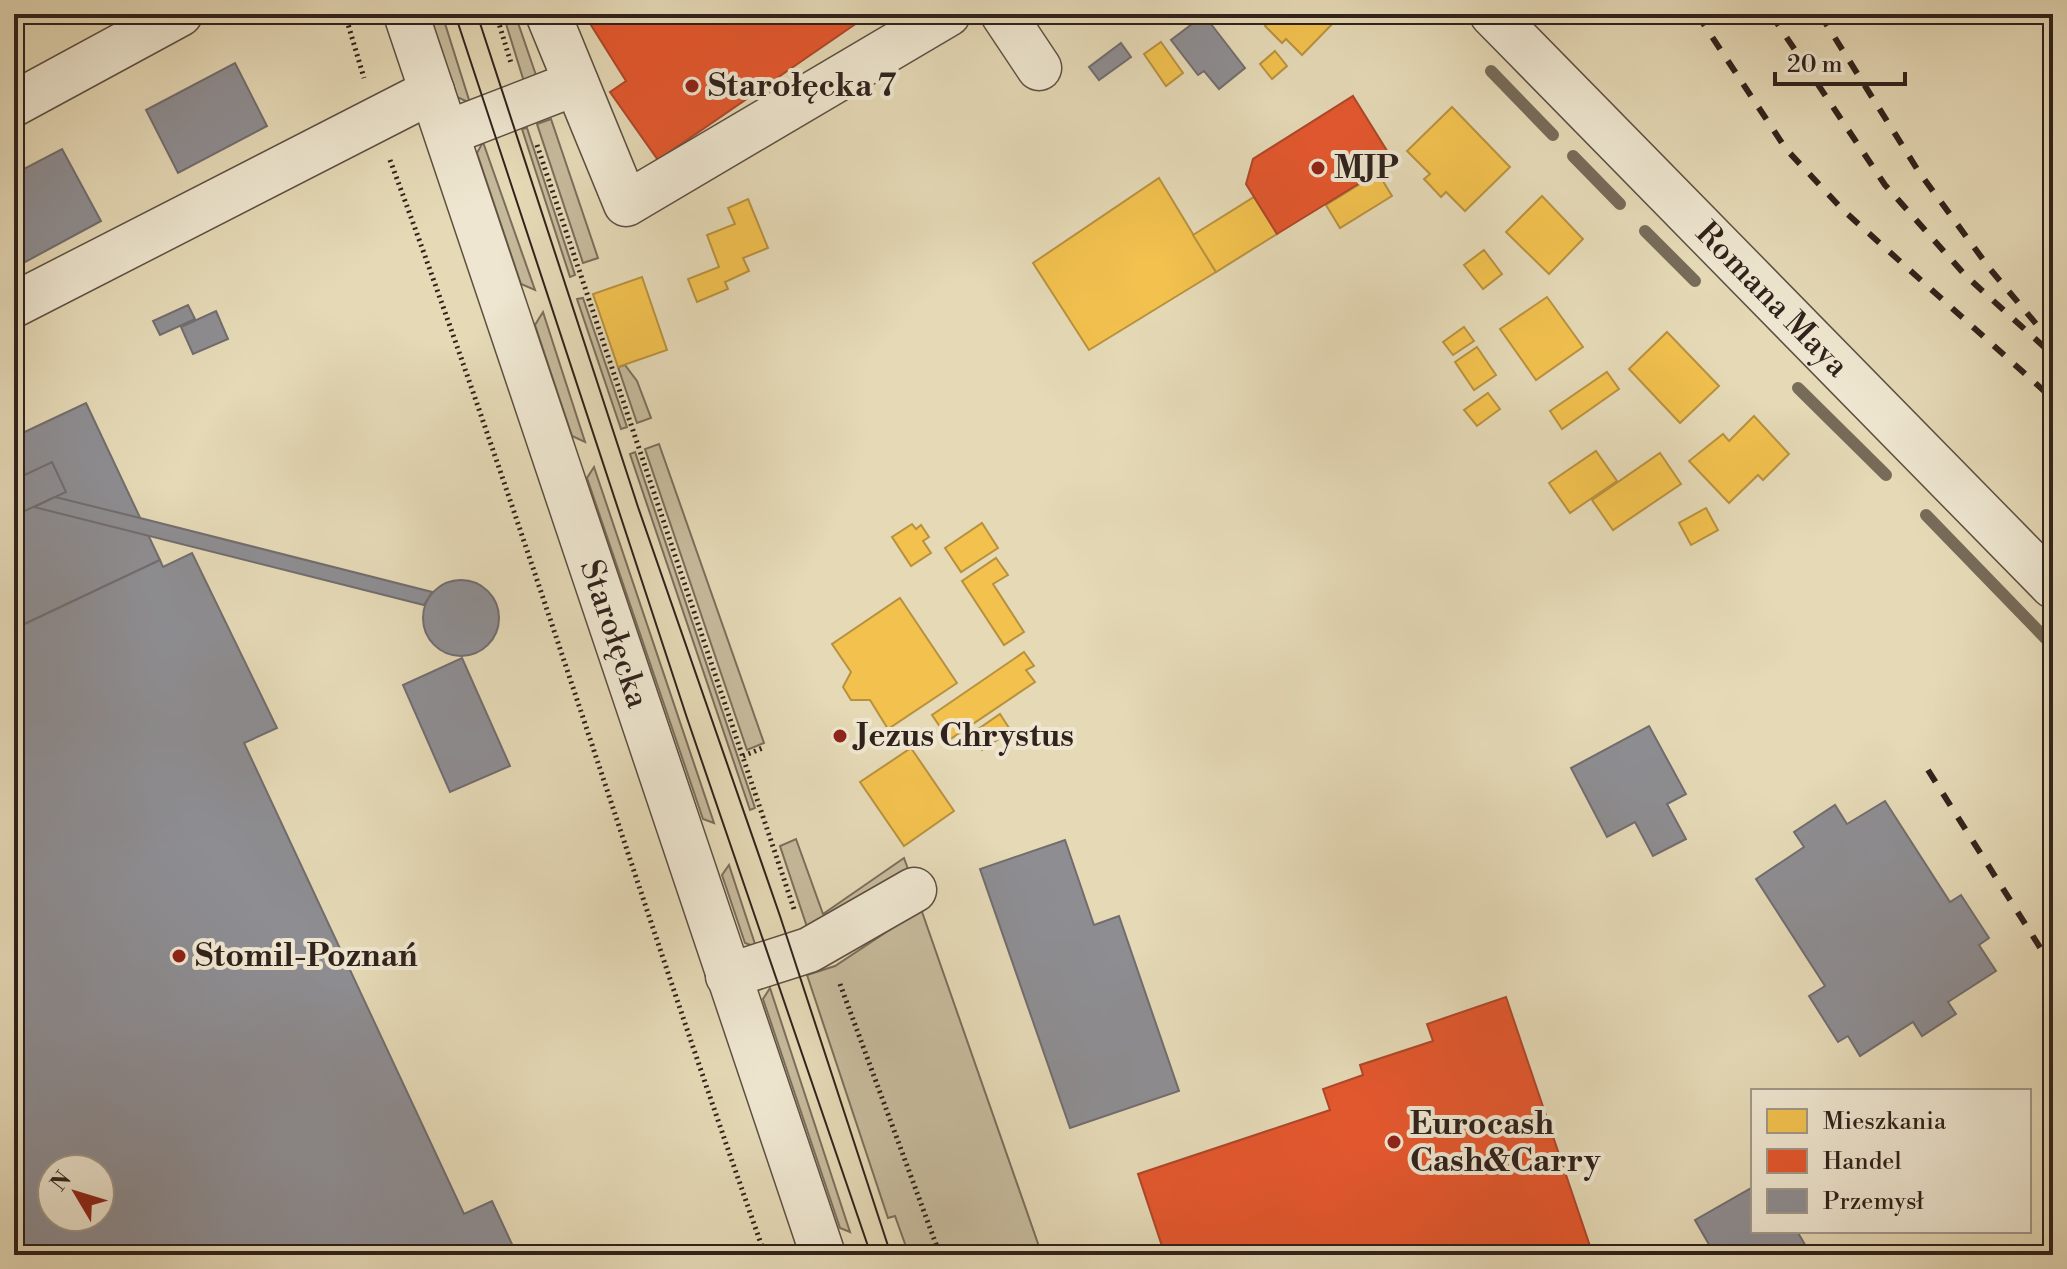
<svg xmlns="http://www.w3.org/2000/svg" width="2067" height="1269" font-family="'Libre Bodoni',serif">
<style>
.green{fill:#c6ba9c;stroke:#7b6e5c;stroke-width:2}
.homes{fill:#f2c14e;stroke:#b8913f;stroke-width:2}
.shops{fill:#e4572e;stroke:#ae4729;stroke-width:2}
.industry{fill:#8d8d92;stroke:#716d6f;stroke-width:2;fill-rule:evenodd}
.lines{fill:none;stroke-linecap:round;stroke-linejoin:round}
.stream{stroke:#776b59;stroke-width:12}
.minor-casing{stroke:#5d5042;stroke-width:47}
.path{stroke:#30221c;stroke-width:5;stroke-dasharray:2 4;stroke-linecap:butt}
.minor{stroke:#eee6d0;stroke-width:44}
.tram{stroke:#30221c;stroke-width:2}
.rail{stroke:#30221c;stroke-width:6;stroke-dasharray:14 14;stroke-linecap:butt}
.poi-dot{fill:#8f2418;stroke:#eee6d0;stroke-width:3}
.labels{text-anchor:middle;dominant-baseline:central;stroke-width:8;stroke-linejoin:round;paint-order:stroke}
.poi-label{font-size:32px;font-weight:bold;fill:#30221c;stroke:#eee6d0;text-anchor:start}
.street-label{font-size:32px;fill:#30221c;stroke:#eee6d0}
</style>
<rect width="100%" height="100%" fill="#e5d9b6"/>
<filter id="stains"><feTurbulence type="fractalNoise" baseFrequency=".0025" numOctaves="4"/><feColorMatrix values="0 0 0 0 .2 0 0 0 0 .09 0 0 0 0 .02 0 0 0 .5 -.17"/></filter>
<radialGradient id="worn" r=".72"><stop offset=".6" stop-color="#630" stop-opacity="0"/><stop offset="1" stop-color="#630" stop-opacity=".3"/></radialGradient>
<g class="green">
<path d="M429 14H442L470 103 457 97Z"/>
<path d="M503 14H515L538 81 525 85Z"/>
<path d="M551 119 598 258 583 263 537 124Z"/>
<path d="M527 128 575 275 570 277 522 129Z"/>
<path d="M483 142 535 290 521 284 477 153Z"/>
<path d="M583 298 627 427 621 429 577 299Z"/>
<path d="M543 312 585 442 572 436 535 325Z"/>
<path d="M625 365 637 381 651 418 637 423 618 367Z"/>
<path d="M659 444 764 743 747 750 645 449Z"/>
<path d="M635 452 755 808 750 810 630 454Z"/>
<path d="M594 467 714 823 703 819 587 478Z"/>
<path d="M796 839 823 914 904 858 908 869 827 923 808 930 780 846Z"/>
<path d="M729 865 756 947 745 943 722 875Z"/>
<path d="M921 909 1042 1255H909L895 1216 888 1218 807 975 835 966Z"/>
<path d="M770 988 850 1232 840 1228 763 999Z"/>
</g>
<g class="homes">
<path d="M1261 14H1342L1302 55 1286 39 1282 43 1265 26 1269 22Z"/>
<path d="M1161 42 1183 73 1166 86 1144 54Z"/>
<path d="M1275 51 1287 66 1272 79 1260 64Z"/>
<path d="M1452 107 1510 167 1465 211 1446 192 1441 197 1424 179 1430 174 1407 151Z"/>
<path d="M1378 173 1392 196 1340 228 1326 205Z"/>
<path d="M1159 178 1216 272 1089 350 1033 263Z"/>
<path d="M1542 196 1583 239 1549 274 1506 232Z"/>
<path d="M1254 197 1277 234 1216 272 1193 235Z"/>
<path d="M748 199 768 248 743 258 749 271 725 282 728 289 697 302 688 279 719 267 707 235 735 224 728 208Z"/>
<path d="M1484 250 1502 274 1483 289 1464 265Z"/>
<path d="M642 277 667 350 618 367 593 294Z"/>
<path d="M1547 297 1583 347 1536 380 1500 329Z"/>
<path d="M1464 327 1474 341 1453 355 1443 342Z"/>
<path d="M1667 332 1719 386 1680 423 1629 369Z"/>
<path d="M1477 347 1496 375 1474 390 1455 362Z"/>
<path d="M1607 372 1619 389 1562 429 1550 411Z"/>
<path d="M1488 393 1500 409 1477 426 1464 410Z"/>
<path d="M1754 416 1789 454 1763 480 1758 475 1729 503 1689 461 1723 434 1729 441Z"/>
<path d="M1596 451 1617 481 1570 513 1549 483Z"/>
<path d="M1660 453 1681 484 1613 530 1592 500Z"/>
<path d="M1706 508 1718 530 1691 545 1679 523Z"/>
<path d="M982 523 998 548 961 572 945 548Z"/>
<path d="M912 524 916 529 921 525 929 537 923 541 931 553 911 566 892 537Z"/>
<path d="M996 558 1008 575 993 584 1024 632 1004 645 962 581Z"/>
<path d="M900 598 957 683 888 729 870 700H851L843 687 851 672 832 644Z"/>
<path d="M1024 652 1034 666 1026 670 1035 682 949 740 932 715Z"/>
<path d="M1000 714 1011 731 982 750 971 734Z"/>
<path d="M911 748 954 811 904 846 860 782Z"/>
</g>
<g class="shops">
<path d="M584 14H870L658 160 610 92 626 81Z"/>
<path d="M1353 96 1394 162 1277 234 1246 184 1253 159Z"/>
<path d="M1506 997 1593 1255H1165L1138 1174 1330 1110 1323 1089 1363 1075 1360 1065 1433 1041 1427 1024Z"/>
</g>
<g class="industry">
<path d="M1204 15 1245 68 1219 89 1204 71 1198 75 1171 40Z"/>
<path d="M1121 43 1131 57 1099 80 1089 67Z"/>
<path d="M235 63 267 126 178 173 146 110Z"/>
<path d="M62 149 101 221 14 268V174Z"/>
<path d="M188 305 195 319 160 335 153 321Z"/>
<path d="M216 311 228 339 193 354 181 327Z"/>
<path d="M86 403 160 560 14 629V437Z"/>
<path d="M52 462 66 492 18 514 14 505V480Z"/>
<path d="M55 497 140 518 432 592 424 605 34 507Z"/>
<path d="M192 553 277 728 244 743 464 1214 492 1201 517 1255H14V629L160 560 163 567ZM52 1169H100V1217H52Z"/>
<circle cx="461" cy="618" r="38"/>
<path d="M462 658 510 766 450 792 403 685Z"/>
<path d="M1649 726 1686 794 1667 804 1686 839 1653 856 1635 822 1607 837 1571 768Z"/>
<path d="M1885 801 1950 902 1961 895 1989 938 1979 945 1996 971 1948 1002 1956 1014 1922 1036 1913 1022 1860 1056 1848 1036 1838 1042 1809 996 1825 986 1756 879 1804 847 1794 832 1835 805 1847 824Z"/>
<path d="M1065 840 1094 925 1119 916 1179 1091 1070 1128 980 869Z"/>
<path d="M1753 1187V1231H1797L1811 1255H1715L1695 1220Z"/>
</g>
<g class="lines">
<g class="stream">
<path d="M1491 71 1553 135"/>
<path d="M1573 156 1620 204"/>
<path d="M1645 231 1695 281"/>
<path d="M1798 388 1886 475"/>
<path d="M1926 515 2053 646"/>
</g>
<g class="minor-casing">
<g id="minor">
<path id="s1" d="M406 14 823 1255"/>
<path d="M548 14 626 204 948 14"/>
<path d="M1003 14 1039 68"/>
<path id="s2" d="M1492 14 2053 586"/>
<path d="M14 104 180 14"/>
<path d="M447 133 576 83"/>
<path d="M14 305 432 91"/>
<path d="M728 976 809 950 914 890"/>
</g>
</g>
<g class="path">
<path d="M345 14 364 78"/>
<path d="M496 14 511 63"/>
<path d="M537 145 794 909"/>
<path d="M390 160C524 522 636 891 765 1255"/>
<path d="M743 756 765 747"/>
<path d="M840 984 940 1255"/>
</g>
<use href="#minor" class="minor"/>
<g class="tram">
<path d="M455 14 687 718 871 1255"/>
<path d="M477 14 638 507 780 916 891 1255"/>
</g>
<g class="rail">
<path d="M1697 14 1786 149 1843 210 2053 399"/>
<path d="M1771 14 1885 185 1965 275 2053 355"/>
<path d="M1820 14 1919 172 1990 269 2048 338"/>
<path d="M1928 770 2053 968"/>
</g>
</g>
<g class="poi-dot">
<circle cx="692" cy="86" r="8"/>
<circle cx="1318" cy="168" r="8"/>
<circle cx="840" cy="736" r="8"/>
<circle cx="179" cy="956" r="8"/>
<circle cx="1394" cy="1142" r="8"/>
</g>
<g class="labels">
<g class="poi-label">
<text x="708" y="86">Starołęcka 7</text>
<text x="1334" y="168">MJP</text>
<text x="856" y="736">Jezus Chrystus</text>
<text x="195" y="956">Stomil-Poznań</text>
<text x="1410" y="1124">Eurocash<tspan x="1410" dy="37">Cash&amp;Carry</tspan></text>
</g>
<g class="street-label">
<text stroke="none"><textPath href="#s2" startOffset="400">Romana Maya</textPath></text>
<text stroke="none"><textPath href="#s1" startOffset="654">Starołęcka</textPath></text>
</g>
</g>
<rect width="2067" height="1269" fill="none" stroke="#e5d9b6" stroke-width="48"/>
<rect x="16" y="16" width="2035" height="1237" fill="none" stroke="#30221c" stroke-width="4"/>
<rect x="24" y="24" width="2019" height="1221" fill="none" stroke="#30221c" stroke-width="2"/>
<rect x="1751" y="1089" width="280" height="144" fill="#eee6d0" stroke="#a29888" stroke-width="2"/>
<rect x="1767" y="1109" width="40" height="24" fill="#f2c14e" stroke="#a29888" stroke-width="2"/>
<text x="1823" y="1129" font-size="24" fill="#30221c">Mieszkania</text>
<rect x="1767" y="1149" width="40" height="24" fill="#e4572e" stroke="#a29888" stroke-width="2"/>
<text x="1823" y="1169" font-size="24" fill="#30221c">Handel</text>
<rect x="1767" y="1189" width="40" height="24" fill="#8d8d92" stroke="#a29888" stroke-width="2"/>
<text x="1823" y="1209" font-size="24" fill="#30221c">Przemysł</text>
<g transform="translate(76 1193) rotate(308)"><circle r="38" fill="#eee6d0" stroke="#a29888" stroke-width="2"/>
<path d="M0-6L14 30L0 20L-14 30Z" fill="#8f2418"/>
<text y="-12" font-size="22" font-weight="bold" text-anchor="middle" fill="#30221c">N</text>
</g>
<path d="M1775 72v12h130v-12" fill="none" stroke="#30221c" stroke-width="4"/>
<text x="1787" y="72" font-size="24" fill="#30221c" stroke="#eee6d0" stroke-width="6" paint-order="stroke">20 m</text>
<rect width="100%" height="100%" filter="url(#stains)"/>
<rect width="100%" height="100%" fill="url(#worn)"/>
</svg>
